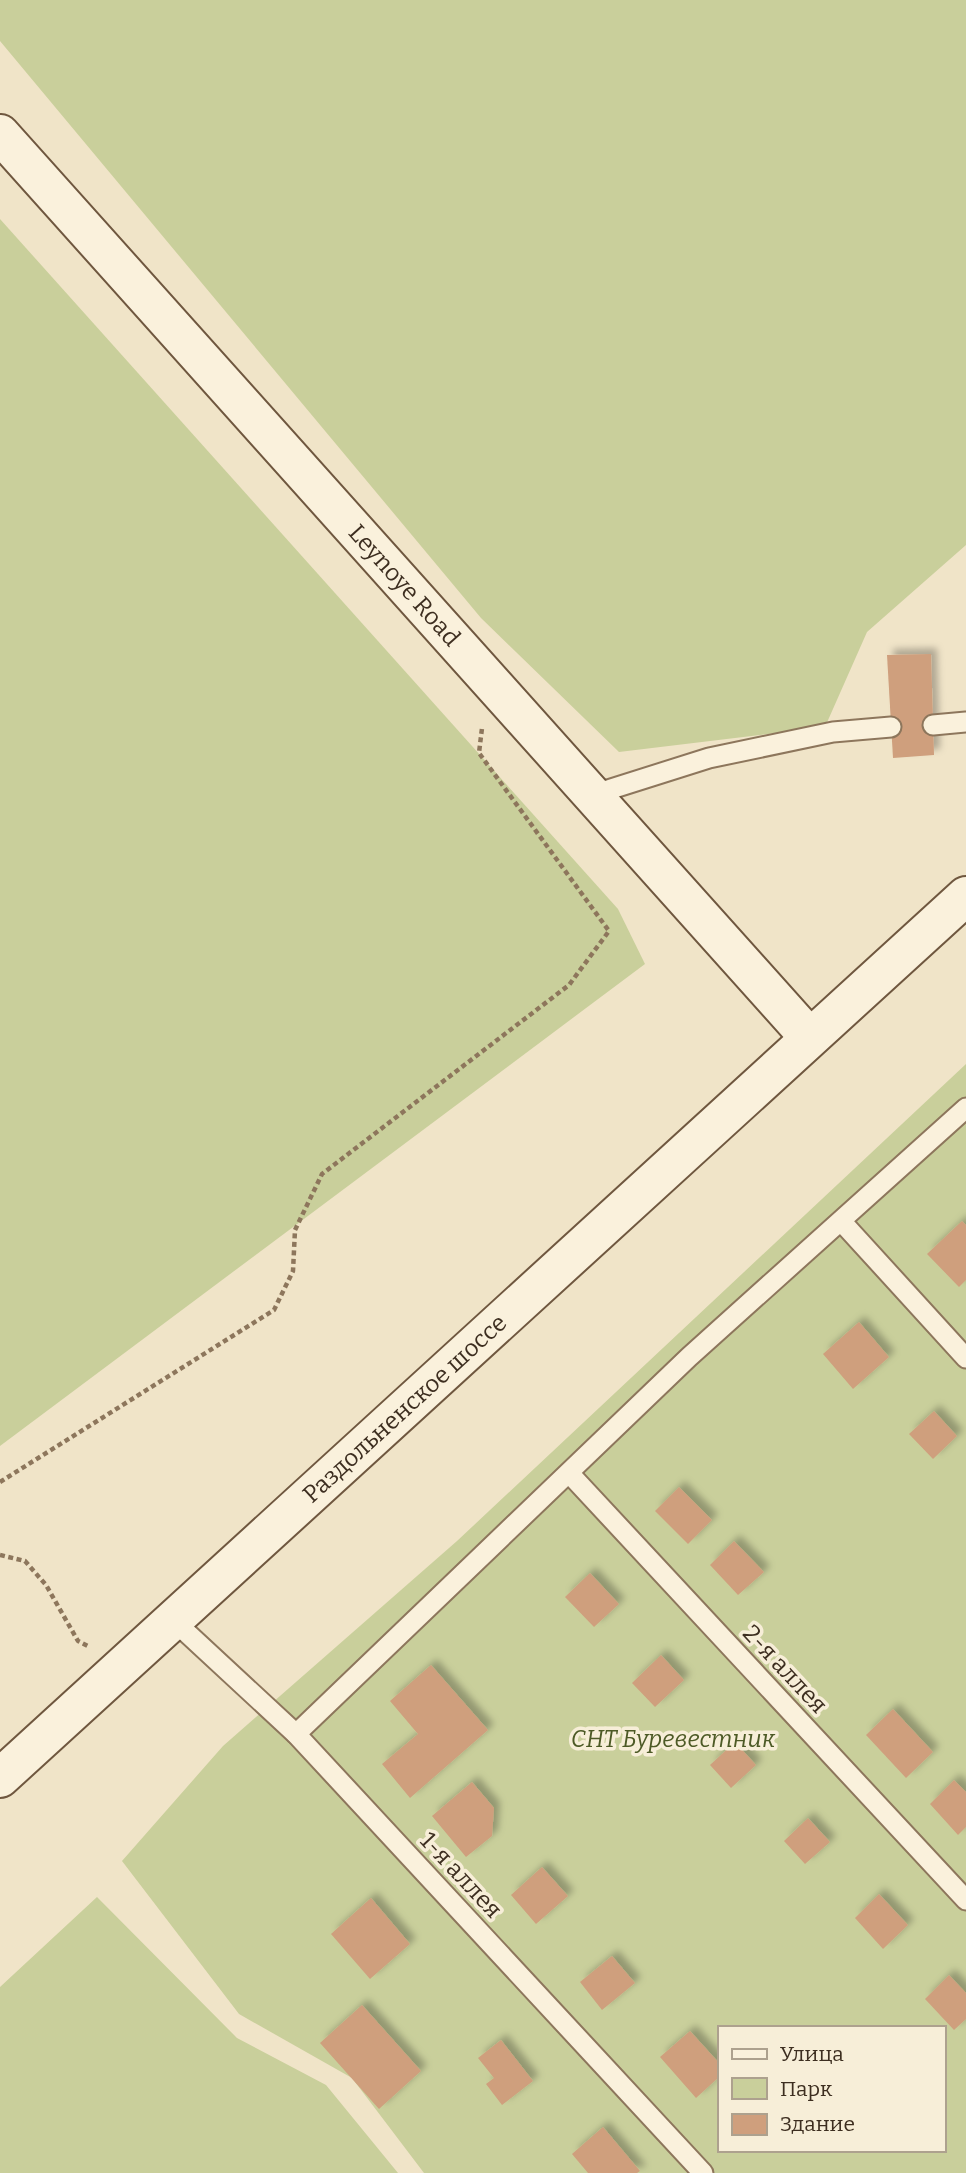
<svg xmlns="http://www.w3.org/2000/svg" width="966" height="2173" font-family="Bitter,serif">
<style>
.green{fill:#c9cf9b;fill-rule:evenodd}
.building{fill:#cf9f7d;filter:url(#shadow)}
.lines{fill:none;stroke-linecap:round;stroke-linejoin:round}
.lane-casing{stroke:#8d765c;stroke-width:23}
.secondary-casing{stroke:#6f573f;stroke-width:42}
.path{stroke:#8d765c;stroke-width:4.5;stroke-dasharray:5 3.5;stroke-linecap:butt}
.lane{stroke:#faf1dc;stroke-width:19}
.secondary{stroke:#faf1dc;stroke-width:38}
.labels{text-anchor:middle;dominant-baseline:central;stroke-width:7;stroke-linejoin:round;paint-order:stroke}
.street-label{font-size:24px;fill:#3d2e20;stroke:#f7eed8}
.park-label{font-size:24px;font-style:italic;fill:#4d5a26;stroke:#f7eed8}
</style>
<defs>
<filter id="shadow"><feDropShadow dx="6" dy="-6" stdDeviation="3.5" flood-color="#0004"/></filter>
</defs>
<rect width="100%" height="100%" fill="#f0e4c8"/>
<g class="green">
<path d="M0 0H966V545L867 632 825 727 619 752 481 618 0 41Z"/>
<path d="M0 219 618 909 645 964 0 1446Z"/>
<path d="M966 1064V2173H424L352 2078 239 2014 122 1861 223 1746 457 1541ZM719 2028H943V2150H719Z"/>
<path d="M97 1897 237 2038 326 2085 398 2173H0V1987Z"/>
</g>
<g class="building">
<path d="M931 654 934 755 893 758 887 655Z"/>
<path d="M962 1221 966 1225V1280L959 1287 927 1254Z"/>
<path d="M859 1322 889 1357 853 1389 823 1354Z"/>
<path d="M934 1411 957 1436 933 1459 909 1434Z"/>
<path d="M679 1487 712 1520 688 1544 655 1511Z"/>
<path d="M734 1541 764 1572 738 1595 710 1565Z"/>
<path d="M590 1573 619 1604 594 1627 565 1597Z"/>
<path d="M661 1655 684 1680 655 1707 632 1683Z"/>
<path d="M431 1665 488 1730 410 1798 382 1764 418 1734 390 1701Z"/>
<path d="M893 1709 933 1752 906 1778 866 1735Z"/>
<path d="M735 1742 756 1765 731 1788 710 1765Z"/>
<path d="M954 1780 966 1792V1827L958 1835 930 1804Z"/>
<path d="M472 1782 494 1808 492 1836 466 1857 432 1816Z"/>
<path d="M808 1818 830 1842 805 1864 784 1841Z"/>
<path d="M542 1867 568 1896 536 1924 511 1895Z"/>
<path d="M879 1894 908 1925 883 1949 855 1918Z"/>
<path d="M371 1898 410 1944 370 1979 331 1934Z"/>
<path d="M612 1956 635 1983 602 2010 580 1982Z"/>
<path d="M949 1975 966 1993V2019L954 2030 925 1999Z"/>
<path d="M362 2005 421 2071 379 2109 320 2043Z"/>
<path d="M690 2031 719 2063V2077L696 2098 660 2057Z"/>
<path d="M501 2040 533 2081 502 2105 486 2084 494 2078 478 2058Z"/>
<path d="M603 2127 640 2171 637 2173H588L572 2154Z"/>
</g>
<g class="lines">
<g class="lane-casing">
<g id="lane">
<path d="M933 725 966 722"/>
<path d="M592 795 709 758 833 732 891 727"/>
<path d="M841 1221 966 1358"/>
<path d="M569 1473 966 1900"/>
<path d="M173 1620 296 1734 703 2173"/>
<path d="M296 1734 689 1357 966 1108"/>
</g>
</g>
<g class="secondary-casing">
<g id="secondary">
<path id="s1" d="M0 134 809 1037"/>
<path id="s2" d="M0 1778 966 896"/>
</g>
</g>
<g class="path">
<path d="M0 1482 274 1310 293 1271 295 1230 322 1174 569 985 609 931 479 753 482 728"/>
<path d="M0 1555 25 1561 46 1585 78 1641 90 1647"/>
</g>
<use href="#lane" class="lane"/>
<use href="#secondary" class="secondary"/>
</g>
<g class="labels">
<g class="street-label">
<text stroke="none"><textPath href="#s1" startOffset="606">Leynoye Road</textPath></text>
<text stroke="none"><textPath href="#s2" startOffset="548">Раздольненское шоссе</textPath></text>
<text transform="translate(785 1669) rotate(47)">2-я аллея</text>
<text transform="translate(461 1875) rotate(47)">1-я аллея</text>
</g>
<g class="park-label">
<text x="673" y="1739">СНТ Буревестник</text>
</g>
</g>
<rect x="718" y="2026" width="228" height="126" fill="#f7eed8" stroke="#ada18e" stroke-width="2"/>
<rect x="732" y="2049" width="35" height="10" fill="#faf1dc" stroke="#ada18e" stroke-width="2"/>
<text x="780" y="2061" font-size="21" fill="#3d2e20">Улица</text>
<rect x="732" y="2078" width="35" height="21" fill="#c9cf9b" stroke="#ada18e" stroke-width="2"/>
<text x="780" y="2096" font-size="21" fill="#3d2e20">Парк</text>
<rect x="732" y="2114" width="35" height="21" fill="#cf9f7d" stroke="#ada18e" stroke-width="2"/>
<text x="780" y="2131" font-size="21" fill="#3d2e20">Здание</text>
</svg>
